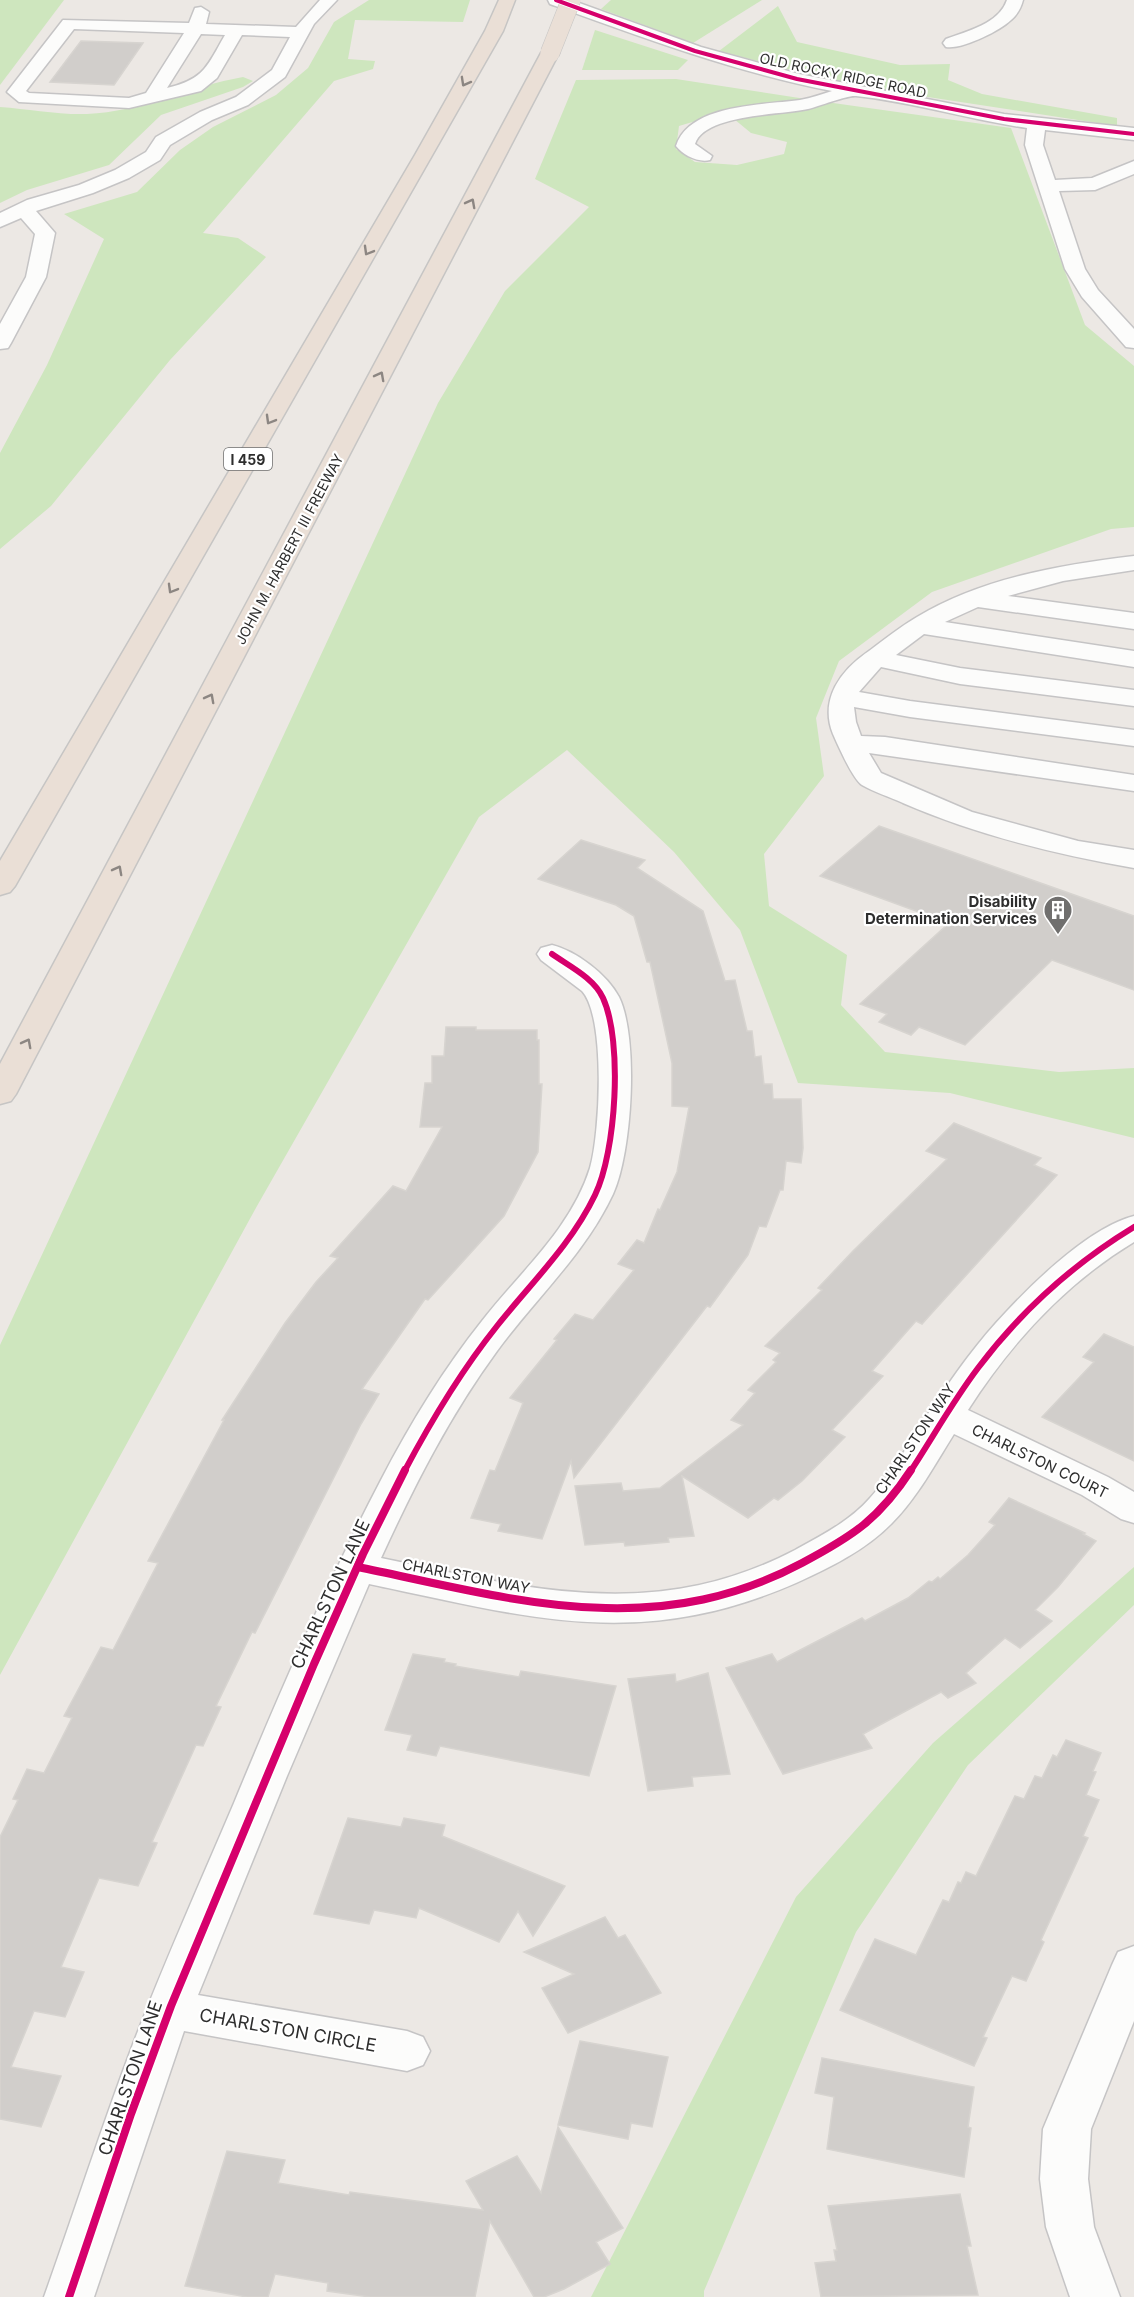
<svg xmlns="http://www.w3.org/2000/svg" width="1134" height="2297" font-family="Inter,sans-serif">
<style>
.green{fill:#cee6be}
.building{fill:#d1cecb;stroke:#d7d4d0;stroke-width:1.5}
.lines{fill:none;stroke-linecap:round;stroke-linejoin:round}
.minor-casing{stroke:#c5c4c5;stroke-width:3}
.highway-casing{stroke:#c6c5c4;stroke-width:3}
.minor{fill:#fcfcfb;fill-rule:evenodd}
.highway{fill:#eadfd6;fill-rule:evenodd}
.highway-bridge-casing{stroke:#c6c5c4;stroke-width:20;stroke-linecap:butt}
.highway-bridge{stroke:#eadfd6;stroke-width:19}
.cycleway-far2-casing{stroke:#fff;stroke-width:6}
.cycleway-far1-casing{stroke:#fff;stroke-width:10}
.cycleway-casing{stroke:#fff;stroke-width:11}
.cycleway-far2{stroke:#d6006c;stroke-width:4}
.cycleway-far1{stroke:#d6006c;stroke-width:6}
.cycleway{stroke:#d6006c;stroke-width:8}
.oneway{stroke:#8c8682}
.labels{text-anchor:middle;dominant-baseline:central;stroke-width:4.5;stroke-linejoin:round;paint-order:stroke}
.far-street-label{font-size:14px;fill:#2e2e2e;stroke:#fff}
.shield{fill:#fff;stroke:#6d6d6d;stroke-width:1.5}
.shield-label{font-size:14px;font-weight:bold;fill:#2e2e2e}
.poi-label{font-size:15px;font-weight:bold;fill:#2e2e2e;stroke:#fff;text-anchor:end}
.street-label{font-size:15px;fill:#2e2e2e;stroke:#fff}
.near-street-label{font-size:18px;fill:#2e2e2e;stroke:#fff}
</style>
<rect width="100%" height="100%" fill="#ece8e4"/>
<g class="green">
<path d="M0 0H64L0 85Z"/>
<path d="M369 0H470L463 22 355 20 348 59 375 61 373 69 334 81 203 233 238 238 266 257 170 360 51 506 0 549V453L47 365 104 239 64 214 137 192 180 150 213 127 276 95 308 68 334 22Z"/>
<path d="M611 0H762L693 43 601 9Z"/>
<path d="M778 6 797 42 900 65 950 64 948 80 982 94 1117 118V126L849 85 719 51Z"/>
<path d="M595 30 688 60 678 70H582Z"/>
<path d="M243 77 253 81 243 87 161 115 109 165 27 190 0 203V107C28 109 59 115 87 114 141 112 191 86 243 77Z"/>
<path d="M676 79 806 99 726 112 679 126 676 149 695 162 737 165 784 154 787 142 751 133 734 119 826 102 1011 128 1085 325 1134 366V527L1111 529 932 592 839 661 816 718 824 776 764 854 769 906 847 955 841 1005 885 1052 1059 1072 1134 1068V1138L950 1093 798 1083 740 930 674 852 567 750 479 817 257 1206 0 1675V1345L438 403 505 291 589 207 535 179 576 80Z"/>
<path d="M1134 1567V1605L968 1765 856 1932 704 2291V2297H591L796 1897 933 1743Z"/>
</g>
<g class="building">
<path d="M81 41 143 43 114 85 50 82Z"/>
<path d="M879 826 1134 916V990L1052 960 965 1045 919 1027 911 1035 879 1022 887 1014 860 1004 949 923 820 876Z"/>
<path d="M581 840 645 860 637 868 703 911 725 981 735 980 747 1031H752L755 1057 761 1056 764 1084H772L773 1099H801L803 1148 801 1163 786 1161 783 1190H780L766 1227 759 1226 748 1255 710 1307 707 1306 574 1478 571 1461 542 1539 498 1531 501 1524 471 1518 490 1470 495 1471 523 1403 510 1398 557 1340 554 1339 575 1314 593 1320 634 1270 618 1264 637 1240 644 1243 658 1209 660 1210 677 1172 689 1107 672 1106V1063L650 962H647L634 916 616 905 538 879Z"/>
<path d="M446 1027H476V1030H537V1040H539V1084H542L538 1152 504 1216 428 1300 425 1299 362 1389 379 1394 361 1424 255 1633 252 1632 216 1706 221 1707 203 1746 196 1745 152 1842 157 1843 138 1886 99 1878 61 1967 84 1972 65 2017 34 2011 11 2067 61 2076 41 2127 0 2119V1837L18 1800 13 1799 27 1769 44 1773 72 1718 64 1716 101 1647 113 1650 158 1563 148 1561 224 1420H222L285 1323 316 1282 338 1258 330 1256 393 1186 406 1191 442 1127H420L425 1083H432V1056H444Z"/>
<path d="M954 1123 1041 1158 1034 1165 1057 1175 931 1314 922 1324 916 1321 872 1371 883 1376 832 1430 845 1437 802 1481 778 1500 774 1498 748 1518 682 1476 694 1536 668 1538 669 1542 625 1546 624 1542 585 1545 575 1486 621 1483 623 1491 660 1488 743 1425 731 1420 755 1393 748 1390 776 1362 773 1360 780 1353 765 1346 822 1290 818 1288 853 1251 947 1159 926 1151Z"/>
<path d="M1104 1334 1134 1347V1461L1042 1417 1094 1362 1083 1357Z"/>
<path d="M1009 1498 1085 1533 1083 1534 1096 1541 1058 1587 1035 1610 1052 1621 1020 1648 1005 1638 966 1673 976 1683 948 1698 941 1692 863 1734 872 1748 783 1774 726 1668 772 1654 777 1662 862 1618 865 1621 908 1598 929 1581 932 1582 938 1577 940 1579 968 1555 995 1525 989 1522Z"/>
<path d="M413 1654 445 1659 444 1662 456 1664 455 1666 519 1677 521 1671 616 1686 589 1776 440 1746 436 1756 407 1750 412 1735 385 1730Z"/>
<path d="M708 1673 730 1774 692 1777 693 1786 648 1791 628 1679 675 1674 676 1682Z"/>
<path d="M1066 1740 1101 1753 1093 1771 1096 1772 1086 1795 1099 1800 1083 1836 1088 1838 1041 1940 1044 1942 1026 1981 1012 1976 983 2037 987 2038 974 2066 840 2010 875 1939 916 1955 943 1900 949 1902 958 1882 961 1883 966 1872 976 1876 1015 1796 1024 1799 1035 1776 1042 1778 1053 1755 1057 1757Z"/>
<path d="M348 1818 401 1827 404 1818 445 1825 442 1836 565 1886 533 1936 518 1911 499 1942 419 1908 416 1918 374 1910 369 1924 314 1914Z"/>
<path d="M605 1917 618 1938 625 1935 661 1993 568 2033 542 1988 574 1974 524 1952Z"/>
<path d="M580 2041 668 2057 652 2127 631 2123 628 2139 558 2125Z"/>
<path d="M822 2058 974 2087 968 2127 971 2128 964 2177 827 2149 834 2097 815 2093Z"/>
<path d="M558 2127 623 2228 596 2242 610 2264 564 2289 544 2297H534L490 2221 475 2297H370L327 2291 328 2283 275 2274 268 2297H247L185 2286 227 2151 285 2160 278 2183 349 2195 350 2192 483 2210 466 2181 517 2156 541 2193Z"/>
<path d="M960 2194 971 2246H967L978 2295 821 2297 815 2263 836 2261 834 2250H837L828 2206Z"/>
</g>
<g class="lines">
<g class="minor-casing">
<g id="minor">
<path d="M320 0H337L314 24 285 77 248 105 212 120 170 145 160 160 129 178 93 193 36 211 55 233 46 277 11 343 8 348 0 349V324L26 277 35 234 21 218 0 227V213L27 200 79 185 115 170 146 152 156 137 200 112 236 97 272 70 290 37 242 35 217 78 201 91 129 108 19 102 7 92 63 20 189 23 195 8 201 7 209 12 206 24 296 27ZM74 29 184 33 146 93 129 98 29 93 26 91ZM201 34 225 35C207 66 205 79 167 88Z"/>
<path d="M548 0H571L701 47 799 74 1004 114 1134 128V140L1045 130 1043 145 1055 180 1092 178 1134 161V174L1095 190 1059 191 1085 269 1098 290 1134 329V348L1126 347 1082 297 1065 269 1025 145 1027 128C970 120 914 102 856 96 847 95 820 106 808 109 782 115 704 114 695 144L712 156 710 160C698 163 683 155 676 146 689 104 763 105 800 100 811 98 822 94 832 91 735 72 643 38 550 4Z"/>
<path d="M1007 0H1023C1021 8 1017 15 1011 20 1000 31 961 50 946 47L943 43 946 39C967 31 999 24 1007 0Z"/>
<path d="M1134 556V570L1063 581 1008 596 1134 613V629L978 607 945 622 1134 651V667L924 634 896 655 960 668 1134 690V706L960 684 881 667 859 692 910 701 1134 730V746L910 717 854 707 856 722 861 736 885 737 1134 775V791L869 753 881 773 972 812 1078 841 1134 850V868C1054 854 977 835 903 803 890 797 874 792 862 785 852 778 838 745 833 734 819 699 841 670 869 651 885 639 900 627 917 617 982 578 1060 565 1134 556Z"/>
<path d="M552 945C576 951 607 974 619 997 639 1038 632 1153 613 1194 585 1254 535 1299 497 1351 450 1415 414 1486 381 1558 528 1588 653 1624 795 1550 822 1535 850 1521 870 1498 895 1471 911 1438 932 1408 955 1374 978 1341 1007 1311 1037 1279 1091 1227 1134 1216V1242C1066 1283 1010 1344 968 1410L1108 1477 1134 1492V1523L1121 1519 1082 1495 954 1434C935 1464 917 1498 892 1523 866 1550 829 1568 796 1583 638 1652 528 1617 369 1584L287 1776 198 1995 407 2031 423 2037 430 2051 423 2065 407 2071 184 2031 94 2297H44C74 2213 101 2128 133 2044 164 1963 200 1883 234 1803 279 1694 326 1585 381 1480 410 1424 443 1370 482 1321 520 1272 571 1229 590 1168 600 1134 606 1017 582 991L541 960 537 954 541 948Z"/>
<path d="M1134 1946V2021L1091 2129 1088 2179 1094 2227 1120 2297H1070L1046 2227 1040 2179 1043 2129 1112 1965 1118 1952Z"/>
</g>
</g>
<g class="highway-casing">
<g id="highway">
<path d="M499 0H515L503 31 15 886 10 892 0 895V861L415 155 485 31Z"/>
<path d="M550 48 556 49 559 53 16 1094 11 1101 0 1104V1064L541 53 544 49Z"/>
</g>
</g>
<use href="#minor" class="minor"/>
<use href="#highway" class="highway"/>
<g class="highway-bridge-casing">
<path id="highway-bridge" d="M550 53 571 0"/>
</g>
<use href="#highway-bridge" class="highway-bridge"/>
<g class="cycleway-far2-casing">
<path id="cycleway-far2" d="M556 0 695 51 797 79 1004 119 1134 134"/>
</g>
<g class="cycleway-far1-casing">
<g id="cycleway-far1">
<path d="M404 1472C431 1421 461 1371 497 1326 531 1283 571 1245 595 1195 616 1152 623 1042 603 998 594 978 569 966 552 954"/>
<path d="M910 1472C933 1437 953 1401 978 1368 1021 1311 1073 1264 1134 1227"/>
</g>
</g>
<g class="cycleway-casing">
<g id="cycleway">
<path d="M358 1567C513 1599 652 1643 802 1563 853 1536 879 1519 911 1470"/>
<path d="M69 2297 131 2114 171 2006 314 1664 363 1554 405 1470"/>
</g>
</g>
<use href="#cycleway-far2" class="cycleway-far2"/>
<use href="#cycleway-far1" class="cycleway-far1"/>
<use href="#cycleway" class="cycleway"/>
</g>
<defs><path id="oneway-chevron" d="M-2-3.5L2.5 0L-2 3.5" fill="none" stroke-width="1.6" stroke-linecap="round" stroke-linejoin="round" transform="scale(1.5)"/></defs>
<g class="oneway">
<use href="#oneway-chevron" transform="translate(465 82) rotate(119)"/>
<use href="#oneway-chevron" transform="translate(471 203) rotate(-62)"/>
<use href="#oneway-chevron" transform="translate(368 251) rotate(120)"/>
<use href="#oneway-chevron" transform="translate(380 376) rotate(-62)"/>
<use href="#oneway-chevron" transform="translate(270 420) rotate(120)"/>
<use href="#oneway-chevron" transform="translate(172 589) rotate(120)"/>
<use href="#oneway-chevron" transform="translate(210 698) rotate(-62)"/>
<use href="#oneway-chevron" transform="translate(118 870) rotate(-62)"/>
<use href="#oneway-chevron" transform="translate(27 1043) rotate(-62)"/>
</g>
<defs>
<g id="building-pin" transform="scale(1.5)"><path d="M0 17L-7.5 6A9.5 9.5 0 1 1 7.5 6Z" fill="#706f6e" stroke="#fff"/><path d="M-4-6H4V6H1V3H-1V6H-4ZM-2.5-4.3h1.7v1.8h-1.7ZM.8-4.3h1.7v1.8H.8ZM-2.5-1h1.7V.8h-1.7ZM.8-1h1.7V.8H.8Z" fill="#fff"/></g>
</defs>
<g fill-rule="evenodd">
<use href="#building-pin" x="1058" y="910"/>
</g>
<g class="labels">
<g class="far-street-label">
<text transform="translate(843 75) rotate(12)">OLD ROCKY RIDGE ROAD</text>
<text transform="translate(289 549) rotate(-62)">JOHN M. HARBERT III FREEWAY</text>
</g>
<rect class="shield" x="224" y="448" width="48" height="22" rx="4.5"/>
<g class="shield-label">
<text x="248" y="459">I 459</text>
</g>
<g class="poi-label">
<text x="1037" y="901">Disability<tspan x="1037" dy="17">Determination Services</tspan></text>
</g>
<g class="street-label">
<text transform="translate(915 1439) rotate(-56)">CHARLSTON WAY</text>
<text transform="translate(1040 1461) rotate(26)">CHARLSTON COURT</text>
<text transform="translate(466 1576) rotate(11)">CHARLSTON WAY</text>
</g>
<g class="near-street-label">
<text transform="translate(330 1594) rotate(-65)">CHARLSTON LANE</text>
<text transform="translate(288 2030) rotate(10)">CHARLSTON CIRCLE</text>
<text transform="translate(130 2078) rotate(-71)">CHARLSTON LANE</text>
</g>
</g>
</svg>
